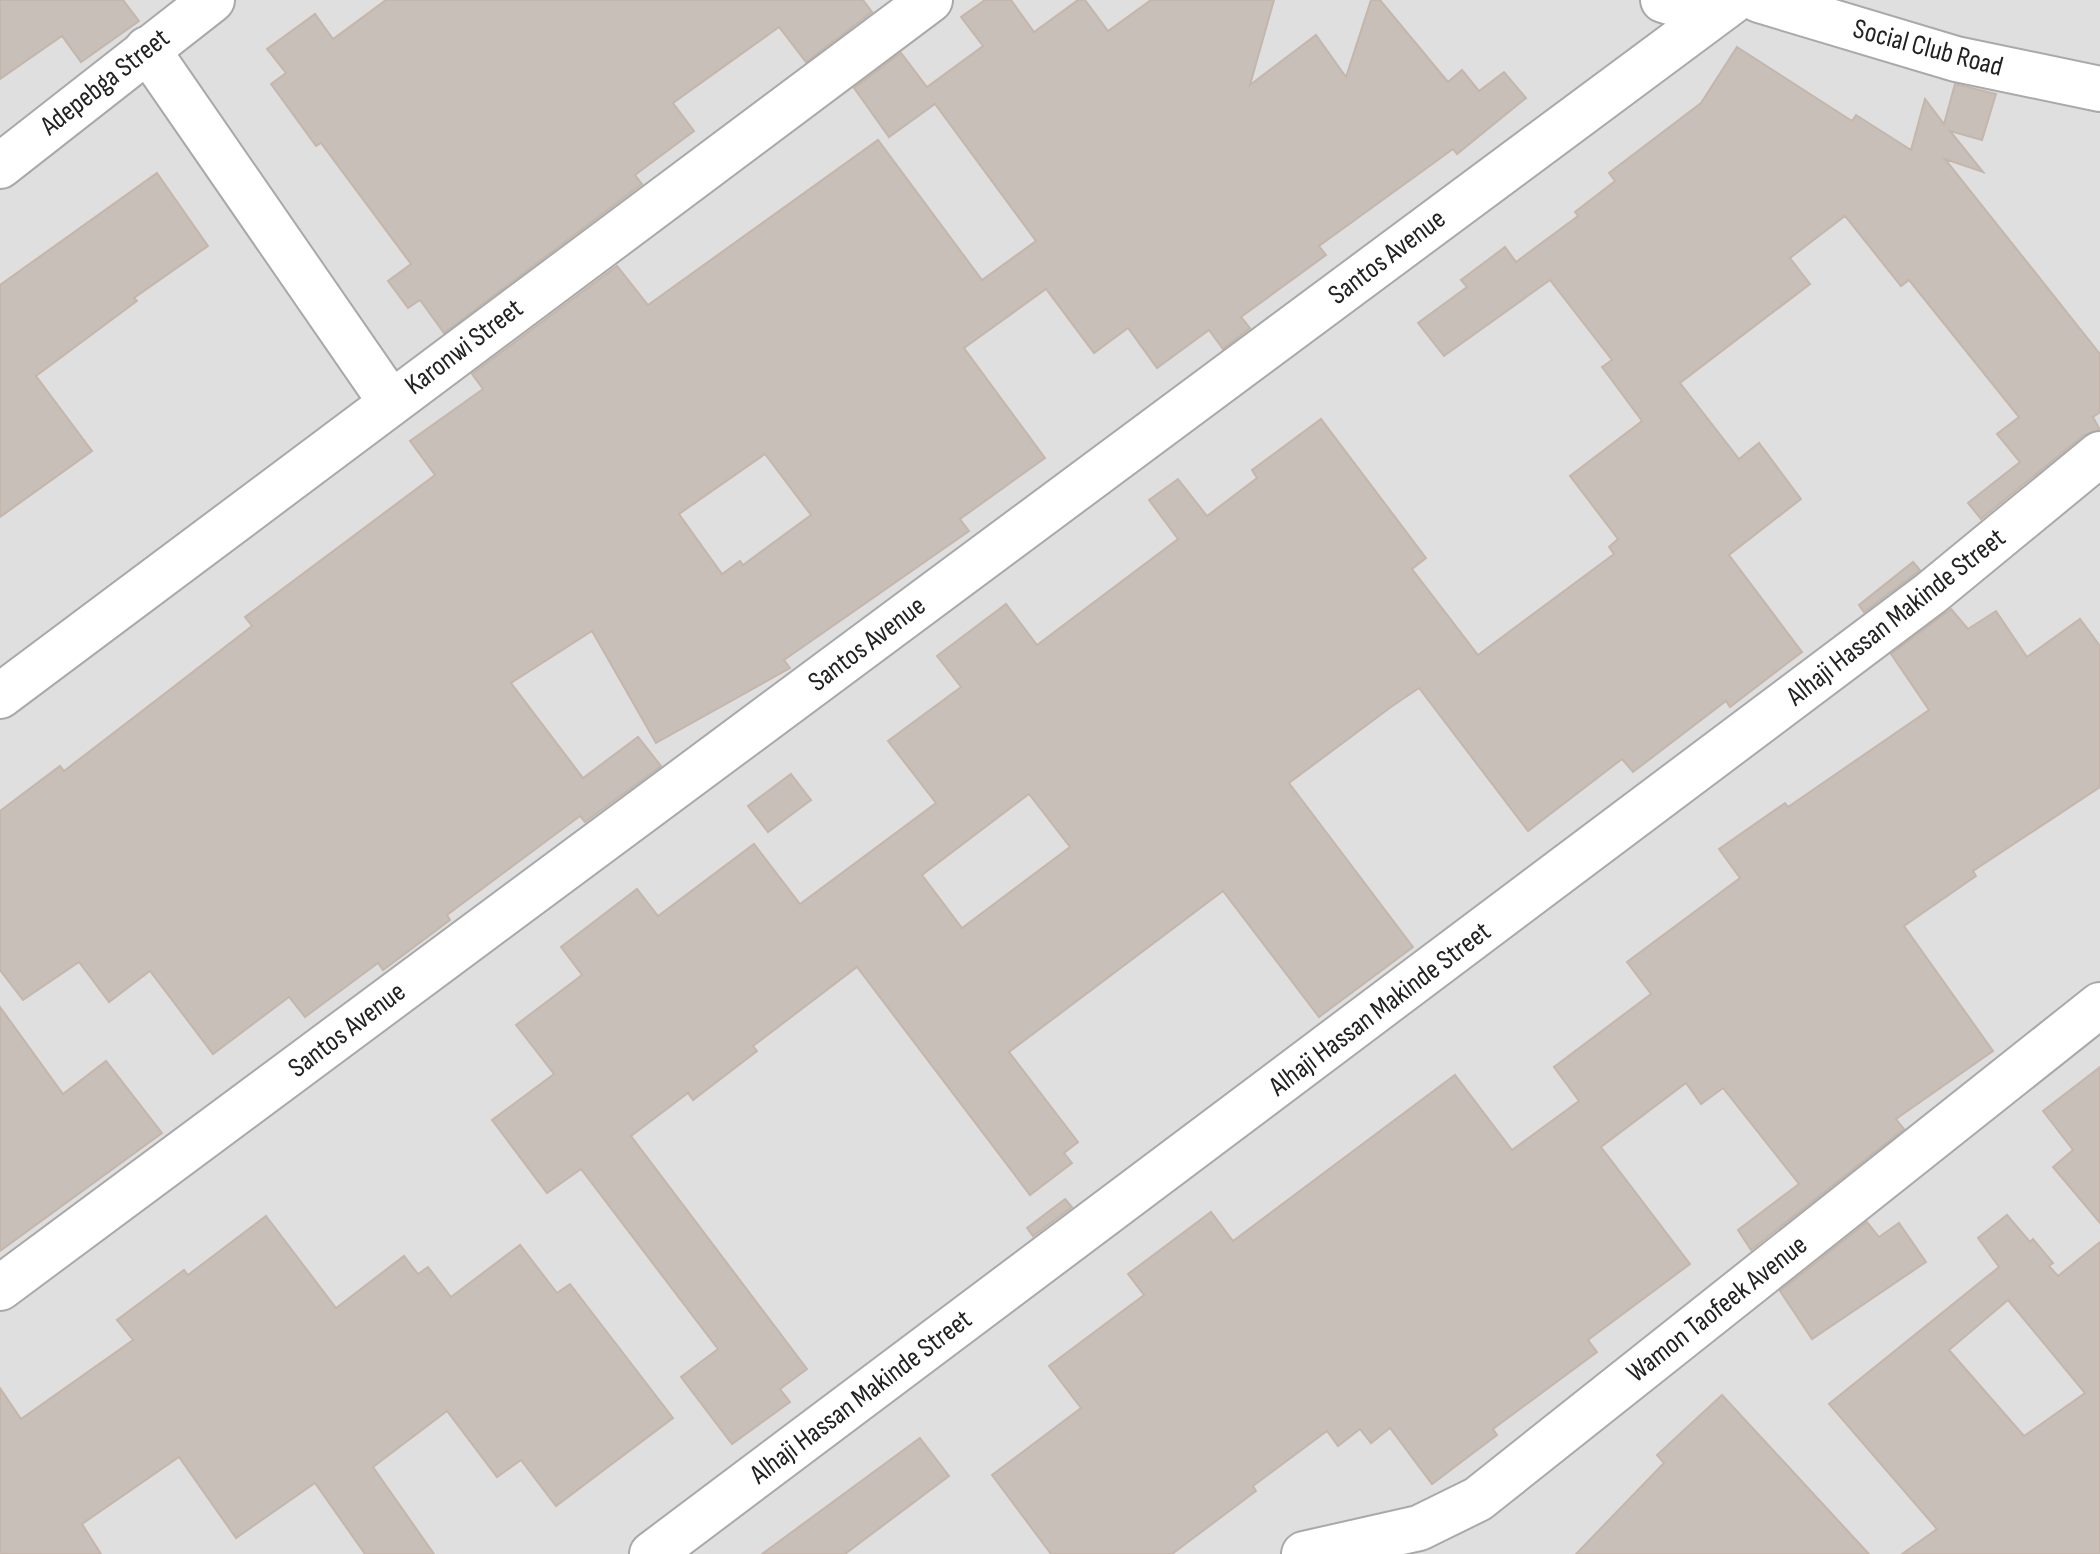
<svg xmlns="http://www.w3.org/2000/svg" width="2100" height="1554" font-family="'Sofia Sans Condensed',sans-serif">
<style>
.residential{fill:#e0dfdf}
.building{fill:#c7bfb8;stroke:#c4b6ab;stroke-width:2;fill-rule:evenodd}
.lines{fill:none;stroke-linecap:round;stroke-linejoin:round}
.minor-casing{stroke:#a9a9a9;stroke-width:48}
.minor{stroke:#fff;stroke-width:44}
.labels{text-anchor:middle;dominant-baseline:central;stroke-width:6;stroke-linejoin:round;paint-order:stroke}
.street-label{font-size:28px;fill:#222;stroke:#fff}
</style>
<rect width="100%" height="100%" fill="#f2efe9"/>
<rect class="residential" x="0" y="0" width="2100" height="1554"/>
<g class="building">
<path d="M0 0H123L139 21 81 62 62 36 0 79Z"/>
<path d="M386 0H863L872 12 806 62 779 27 673 103 694 131 635 175 642 184 444 333 420 300 408 308 388 281 411 264 321 143 316 146 271 84 286 73 267 49 315 14 333 39Z"/>
<path d="M985 0H1011L1034 32 1078 0H1085L1108 31 1151 0H1274L1250 85 1316 35 1346 77 1371 0H1380L1448 82 1462 70 1479 91 1504 72 1526 98 1457 154 1453 149 1319 246 1326 255 1241 317 1250 328 1223 349 1209 330 1157 368 1128 328 1094 353 1046 289 964 348 1045 458 960 519 969 531 784 660 790 668 656 743 592 631 511 683 583 778 638 737 661 766 585 822 580 816 447 915 450 920 383 970 378 963 305 1017 289 997 213 1054 150 971 109 1002 79 962 23 1000 0 970V811L60 766 64 771 172 688 252 626 245 617 435 475 410 441 483 389 472 374 617 266 648 305 878 140 982 280 1036 241 935 104 889 137 854 88 901 53 927 87 983 46 961 17ZM765 454 811 515 743 565 740 561 722 574 679 514Z"/>
<path d="M1737 47 1852 121 1856 115 1911 150 1925 99 1944 124 1955 84 1996 94 1982 140 1950 131 1983 172 1945 159 2100 354V412L2093 417 2100 430 2084 435 1981 519 1968 503 2020 462 1997 434 2019 417 1909 280 1901 286 1845 216 1790 258 1810 284 1680 383 1739 459 1759 443 1801 499 1729 555 1802 652 1730 707 1726 701 1633 772 1622 759 1528 831 1419 688 1391 707 1289 783 1413 947 1319 1017 1223 891 1009 1052 1078 1142 1064 1153 1072 1163 1030 1195 857 967 753 1046 757 1051 693 1100 688 1093 631 1136 807 1369 780 1389 790 1402 732 1444 681 1377 718 1349 581 1169 547 1193 492 1120 554 1074 516 1025 582 975 561 947 637 889 658 916 754 844 800 904 936 803 888 741 961 687 937 656 1006 604 1037 645 1178 539 1149 500 1178 479 1207 516 1257 478 1252 470 1321 419 1426 558 1412 569 1478 655 1614 554 1609 547 1618 539 1570 476 1642 421 1602 367 1612 360 1550 280 1444 356 1418 323 1467 287 1461 280 1505 247 1516 262 1578 216 1575 212 1615 181 1609 173 1701 103ZM1029 794 1070 847 962 928 922 875Z"/>
<path d="M157 173 208 246 134 298 137 301 36 376 92 451 0 517V285Z"/>
<path d="M1913 562 1920 570 1864 612 1859 605Z"/>
<path d="M1951 609 1968 629 1996 611 2027 657 2080 619 2100 646V787L1973 871 1976 876 1904 926 1993 1051 1896 1119 1904 1129 1751 1250 1738 1230 1799 1184 1723 1088 1701 1104 1686 1083 1601 1147 1690 1264 1588 1340 1597 1352 1493 1429 1497 1435 1432 1484 1390 1428 1371 1443 1360 1429 1338 1446 1327 1431 1253 1486 1256 1491 1172 1554H1051L992 1475 1081 1408 1049 1366 1144 1295 1128 1274 1211 1212 1233 1241 1455 1075 1512 1150 1579 1101 1554 1067 1651 994 1627 962 1740 878 1719 849 1785 803 1788 807 1929 710 1891 654Z"/>
<path d="M791 774 811 800 768 832 748 806Z"/>
<path d="M0 1007 63 1094 106 1061 162 1133 0 1251Z"/>
<path d="M2100 1067V1223L2053 1167 2073 1150 2043 1111Z"/>
<path d="M1065 1199 1072 1207 1033 1236 1027 1228Z"/>
<path d="M2007 1215 2030 1242 2033 1239 2053 1263 2049 1266 2058 1276 2100 1242V1554H1902L1937 1529 1829 1404 1999 1267 1978 1238ZM2008 1300 2085 1393 2024 1436 1949 1350Z"/>
<path d="M266 1216 336 1308 404 1256 418 1274 428 1267 451 1297 520 1245 557 1293 570 1284 673 1418 556 1506 521 1460 497 1477 447 1411 373 1467 434 1554H365L315 1483 236 1538 179 1457 82 1524 101 1554H0V1388L21 1419 133 1340 117 1320 184 1270 188 1275Z"/>
<path d="M1867 1222 1879 1237 1899 1223 1926 1262 1812 1339 1780 1291Z"/>
<path d="M1722 1395 1869 1554H1576L1664 1463 1657 1455Z"/>
<path d="M920 1438 949 1476 845 1554H762Z"/>
</g>
<g class="lines">
<g class="minor-casing">
<g id="minor">
<path d="M1663 0 1712 15"/>
<path d="M1759 0 1956 59 2100 89"/>
<path d="M147 49 390 401"/>
<path d="M0 166 212 0"/>
<path d="M0 696 930 0"/>
<path d="M0 1288 1734 0"/>
<path d="M652 1554 1931 593 2100 454"/>
<path d="M1304 1554 1419 1528 1478 1499 2100 1005"/>
</g>
</g>
<use href="#minor" class="minor"/>
</g>
<g class="labels">
<g class="street-label">
<text transform="translate(1928 48) rotate(15)">Social Club Road</text>
<text transform="translate(105 82) rotate(-38)">Adepebga Street</text>
<text transform="translate(1387 257) rotate(-37)">Santos Avenue</text>
<text transform="translate(464 347) rotate(-37)">Karonwi Street</text>
<text transform="translate(1896 617) rotate(-38)">Alhaji Hassan Makinde Street</text>
<text transform="translate(867 644) rotate(-37)">Santos Avenue</text>
<text transform="translate(1380 1009) rotate(-37)">Alhaji Hassan Makinde Street</text>
<text transform="translate(347 1030) rotate(-37)">Santos Avenue</text>
<text transform="translate(1717 1309) rotate(-38)">Wamon Taofeek Avenue</text>
<text transform="translate(861 1397) rotate(-37)">Alhaji Hassan Makinde Street</text>
</g>
</g>
</svg>
